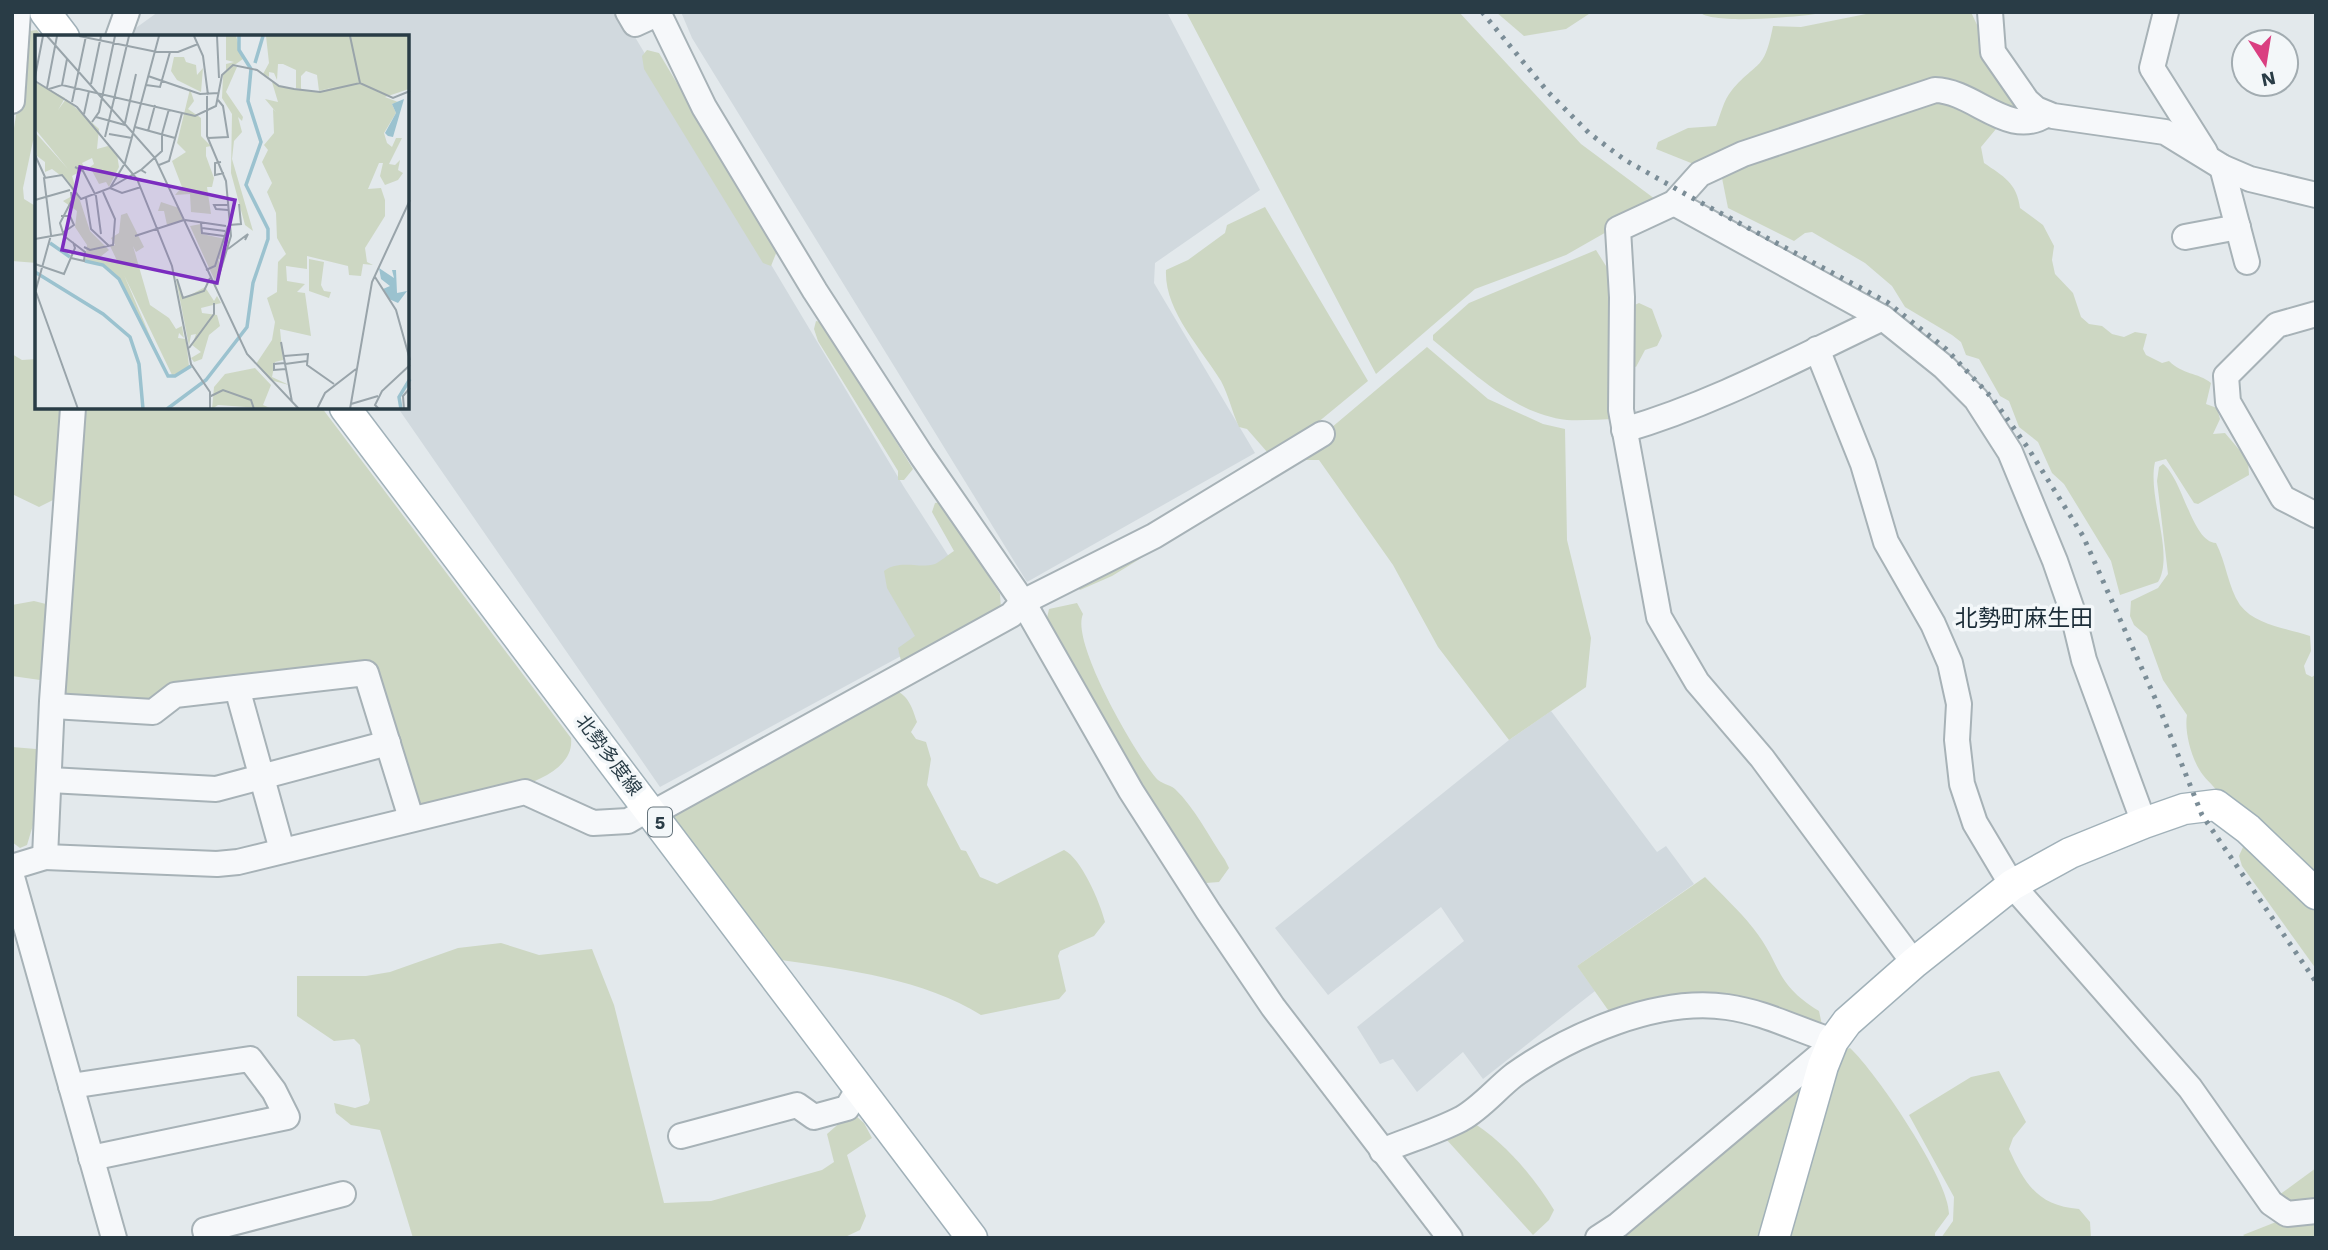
<svg xmlns="http://www.w3.org/2000/svg" width="2328" height="1250" font-family="'Work Sans','Noto Sans JP',sans-serif">
<style>
.built{fill:#d1d9de}
.green{fill:#cdd7c3}
.lines{fill:none;stroke-linecap:round;stroke-linejoin:round}
.minor-casing{stroke:#a7b2b7;stroke-width:28}
.major-casing{stroke:#a1b1b9;stroke-width:33}
.minor{stroke:#f6f8fa;stroke-width:24}
.major{stroke:#fff;stroke-width:30}
.rail{stroke:#7b8d97;stroke-width:5;stroke-dasharray:3.5 7;stroke-linecap:butt}
.labels{text-anchor:middle;dominant-baseline:central;stroke-width:7;stroke-linejoin:round;paint-order:stroke}
.shield{fill:#f3f7f9;stroke:#66747c;stroke-width:2}
.shield-label{font-size:18px;font-weight:bold;fill:#293c46}
.street-label{font-size:19px;fill:#293c46;stroke:#f3f7f9}
.quarter-label{font-size:23px;fill:#1b2c37;stroke:#f3f7f9}
.inset-river{fill:none;stroke:#9bc2cf;stroke-width:3.5}
.inset-road{fill:none;stroke:#99a4aa;stroke-width:2}
.view{fill:#7b2cbf;fill-opacity:0.15;stroke:#7b2cbf;stroke-width:3.5}
.inset-edge{fill:none;stroke:#293c46;stroke-width:3.5}
</style>
<rect width="100%" height="100%" fill="#e3e9ec"/>
<g class="built">
<path d="M158 12H620L904 487 984 611 660 787 398 408H408V37H137L133 30Z"/>
<path d="M681 12H1167L1260 190 1155 263 1154 283 1255 453 1027 582 692 38Z"/>
<path d="M1551 711 1657 852 1666 846 1694 884 1577 966 1595 991 1483 1079 1463 1052 1417 1092 1393 1059 1380 1064 1357 1027 1464 941 1441 907 1328 995 1275 928 1509 740Z"/>
</g>
<g class="green">
<path d="M1186 12H1459L1581 144 1659 202 1566 255 1475 289 1376 374Z"/>
<path d="M1496 12H1592L1566 29 1524 36Z"/>
<path d="M1699 12H1830C1806 16 1715 26 1699 12Z"/>
<path d="M1876 12H1971L2017 111 1960 88 1696 165 1656 149 1658 142 1688 128 1716 126C1721 114 1723 101 1732 90 1759 59 1764 72 1773 26L1801 27Z"/>
<path d="M37 30 42 37H37V136L33 141 23 188 24 199 37 207V263L12 261V141L29 31Z"/>
<path d="M647 50 659 53 777 251 771 266 763 263 644 69 642 56Z"/>
<path d="M1934 94 2001 123 1981 147 1984 163C2003 176 2017 183 2020 208L2043 225 2054 246 2052 260 2055 274 2073 293 2081 317 2089 324 2102 326 2112 334 2124 337 2135 332 2147 334 2143 349 2146 355 2162 363 2169 361C2183 375 2197 372 2211 383L2206 404 2217 408 2220 419 2213 434 2225 433 2248 460 2249 475 2198 504 2194 503 2166 459 2155 462C2147 497 2175 554 2158 582L2120 595 2111 561 2064 484 2052 473 2038 442 2019 427 2009 401 2000 396 1979 359 1966 355 1961 342 1952 335 1905 307 1892 286 1865 263 1812 232 1805 233 1794 241 1728 208 1721 173Z"/>
<path d="M1265 207 1368 381 1294 442 1268 453 1247 429 1239 427C1232 412 1229 396 1221 381 1201 348 1164 310 1166 270L1188 260 1225 233 1227 225Z"/>
<path d="M1596 250 1611 274 1617 419C1601 419 1583 421 1567 420 1514 414 1473 372 1433 340V335L1469 303Z"/>
<path d="M1639 303 1652 309 1662 336 1657 346 1645 350 1636 367 1627 363 1628 308Z"/>
<path d="M816 321 822 322 913 469 904 480H898V471L818 341 814 329Z"/>
<path d="M1427 347 1488 399 1543 424 1565 429 1567 540 1591 638 1586 687 1509 740 1438 647 1393 565 1319 460H1305L1280 471Z"/>
<path d="M12 354 22 360 37 359V408H67L55 499 39 507 12 494Z"/>
<path d="M78 408H322L571 738C577 789 459 800 421 808L413 805 370 667 149 706 57 700Z"/>
<path d="M2163 464C2183 479 2192 542 2216 543 2226 562 2228 587 2240 605 2256 626 2288 628 2310 636L2311 651 2304 666 2306 674 2312 677 2316 674V884L2221 798C2217 788 2210 784 2203 775 2192 761 2184 732 2187 715L2163 680 2147 636 2134 625 2130 616 2131 601 2158 588 2168 574 2157 481 2159 467Z"/>
<path d="M1237 499 1112 576 1080 590 1074 584Z"/>
<path d="M941 502 1000 594 1001 609 910 663 901 661 898 648 915 636 887 588 884 571C900 559 918 569 935 564 941 561 948 555 954 551L932 512 935 503Z"/>
<path d="M34 601 50 605 47 681 12 676V605Z"/>
<path d="M1077 603 1083 614C1070 642 1136 755 1156 778 1161 784 1169 784 1175 789 1195 808 1209 837 1225 860L1229 868 1219 882 1206 883 1139 780 1047 618 1049 609Z"/>
<path d="M891 689C908 693 912 707 917 722L911 732 916 739 926 742 931 759 927 785 961 850 966 851 980 877 997 884 1064 850C1081 858 1100 902 1105 922L1094 936 1060 951 1058 956 1066 991 1059 999 981 1015C926 980 845 969 781 960L668 814Z"/>
<path d="M12 747 36 749 37 754 36 815 27 845 20 848 12 842Z"/>
<path d="M2243 847H2251L2316 906V969L2242 866 2239 856Z"/>
<path d="M1705 877C1721 894 1739 910 1753 928 1782 964 1773 983 1819 1011L1822 1025 1792 1018 1613 1017 1577 966Z"/>
<path d="M501 943 539 955 592 949 614 1005 664 1203 711 1201 822 1170 834 1162 827 1134 843 1120 856 1116 864 1123 872 1138 847 1155 866 1216 860 1230 843 1238H413L380 1130 351 1125 336 1113 334 1103 355 1108 368 1104 370 1100 360 1045 354 1039 334 1041 297 1016V976H366L390 972 458 948Z"/>
<path d="M1850 1048C1876 1072 1950 1181 1949 1214L1935 1233V1238H1781L1840 1051Z"/>
<path d="M1814 1064 1763 1238H1613Z"/>
<path d="M1999 1071 2026 1122 2013 1138 2009 1149C2025 1185 2039 1206 2079 1209L2090 1222 2091 1238H1941L1953 1221 1954 1197 1909 1115 1971 1077Z"/>
<path d="M1470 1121C1503 1140 1535 1178 1554 1210L1549 1220 1533 1235 1446 1139Z"/>
<path d="M2316 1168V1200H2281L2279 1195Z"/>
<path d="M2298 1218 2316 1219V1238H2247L2243 1235 2276 1222Z"/>
</g>
<g class="lines">
<g class="minor-casing">
<g id="minor">
<path d="M628 12 635 24 659 13"/>
<path d="M658 12 704 107 815 291 922 456 1023 602 1131 791 1208 911 1273 1007 1450 1238"/>
<path d="M1990 12 1993 52 2027 101 2036 109 2053 116 2165 132 2222 167 2250 179 2316 195"/>
<path d="M2166 12 2152 68 2205 152"/>
<path d="M118 37 127 12"/>
<path d="M12 101 18 12"/>
<path d="M2222 167 2247 262"/>
<path d="M1674 203 1883 318 1944 367 1976 399 2010 452 2055 561 2072 610 2084 660 2144 823"/>
<path d="M2185 237 2238 227"/>
<path d="M2316 314 2277 325 2226 376 2228 402 2283 498 2316 515"/>
<path d="M1817 349 1863 464 1886 542 1933 624 1950 663 1959 704 1957 740 1962 784 1975 823 2012 885 2190 1088 2271 1203 2287 1214 2316 1211"/>
<path d="M1624 430C1714 404 1798 358 1883 318"/>
<path d="M237 688 282 850"/>
<path d="M53 706 153 712 175 695 366 673 411 818"/>
<path d="M50 780 216 789 388 743"/>
<path d="M653 813 1011 615 1023 602 1154 536 1322 434"/>
<path d="M45 857 217 864 238 862 525 792 593 823 628 821 650 808"/>
<path d="M12 867 45 857 52 701 73 408"/>
<path d="M12 877 114 1238"/>
<path d="M1914 963 1762 758 1697 682 1659 617 1621 410 1622 297 1618 229 1674 203 1700 174 1743 154 1935 90C1975 91 2009 140 2047 114"/>
<path d="M71 1086 250 1059 274 1091 287 1117 91 1158"/>
<path d="M681 1136 797 1105 814 1117 847 1108 859 1088"/>
<path d="M1382 1151C1408 1140 1436 1132 1461 1119 1481 1108 1496 1089 1514 1075 1570 1035 1657 997 1727 1007 1764 1012 1798 1030 1833 1041"/>
<path d="M207 1238 205 1230 343 1194"/>
<path d="M1598 1238 1618 1225 1831 1046"/>
</g>
</g>
<g class="major-casing">
<g id="major">
<path d="M45 12 64 37"/>
<path d="M345 408 972 1238"/>
<path d="M1774 1238 1823 1066 1833 1041 1847 1022 1914 963 2012 885 2070 853 2144 823 2184 809 2216 805 2248 829 2316 894"/>
</g>
</g>
<use href="#minor" class="minor"/>
<use href="#major" class="major"/>
<path class="rail" d="M1482 12 1548 92 1589 133 1625 160 1696 200 1887 302 1946 349 1993 399 2028 448 2083 536 2159 707 2202 815 2316 982"/>
</g>
<g class="labels">
<rect class="shield" x="648" y="807.5" width="24" height="29" rx="5"/>
<g class="shield-label">
<text x="660" y="822">5</text>
</g>
<g class="street-label">
<text transform="translate(609 755) rotate(53)">北勢多度線</text>
</g>
<g class="quarter-label">
<text x="2024" y="618">北勢町麻生田</text>
</g>
</g>
<g transform="translate(35 35)">
<rect width="374" height="374" fill="#e3e9ec"/>
<path d="M191 1H201L208 24 191 36V29L199 27 191 25ZM231 1H374V54L350 62 363 67 357 69 361 78 349 98 352 108 357 112 361 103H367L354 129 360 130 365 125 363 135 368 138 363 145 350 150 345 141 348 128H344L333 154 346 153 350 165V181L330 213 332 227 338 230 328 229 326 241 314 240 313 231 272 221V234L251 231 252 246 270 249 262 257 270 258 276 301 245 294 248 325 240 327 237 342 254 350 235 345 221 329 237 305 240 287 232 263 242 257 243 227 251 219 242 203 241 178 232 157 237 148 227 127 233 115 229 110 239 98 238 74 241 77 230 64 243 67 237 47 246 52 282 57 308 50 284 56 282 40 271 36 266 41V54L261 53V35L248 29H243L242 45 239 38 234 37V42L228 39 234 28ZM139 22H149L151 27 161 30 162 40 168 33 166 57 142 45 136 36ZM198 31 202 32 191 57 208 82 207 86 203 82 207 97 199 106 197 124 218 196 210 190 196 138 197 79 187 63 188 40ZM0 47 30 63 23 75 31 64 64 94 62 114 73 111 82 119 84 132 74 152 71 147 64 149 55 132 59 129 57 123 47 128 50 134 37 141 55 196 74 215 65 222 83 226 121 315 84 244 68 230 50 225 52 210 40 192 42 176 28 166 39 160 33 146 17 134 10 137V127L2 121 0 97 33 134 0 94ZM155 54 159 66 153 74 166 83V101L176 111 171 112V121L179 143 177 152H172L176 179 156 177 155 159 140 160 147 152 137 126 151 117 142 108ZM126 167 144 173 149 185 132 190 129 176H123ZM92 178 109 212 101 217 98 211 115 270 134 283 141 294 147 291 149 303 144 298 143 303 151 304 154 331 138 342 75 211 80 210 76 203 84 198 86 180ZM166 189 167 199 195 205 194 209 188 208 187 226 183 223 185 231 180 246 155 191ZM274 224 289 227 286 250 289 256 296 257 294 263 274 256ZM140 239 148 264 170 252 179 266 182 261 186 268 166 273 167 278 182 280 185 291 174 300 167 324 159 327 156 323 166 317 157 310 161 299 156 300 154 311ZM220 333 236 350 228 370 237 374 183 370 177 374 179 352 190 339Z" fill="#cdd7c3"/>
<path d="M369 64 358 102 353 101 350 98 361 78 357 69ZM344 233 359 243 357 235H361L362 258 372 256 363 268 354 264 348 254 355 251 346 244Z" fill="#9bc2cf"/>
<path class="inset-river" d="M220 28 228 1M15 208 35 222M50 226 68 230 84 244 133 341H140L156 331M0 237 68 279 95 302 104 329 108 374M132 374 171 345 212 292 218 248 233 204V194L211 150 226 107 213 66 216 34 204 15V1M366 374 364 362 375 344"/>
<path class="inset-road" d="M12 1 120 123 212 319 264 374M44 1 122 17H143L163 9M159 1 168 21 173 60M182 1 184 43M315 1 325 48M113 41 165 59 184 58M0 42 8 1M0 46 42 72 102 144 137 231 156 329 175 357V374M56 49 66 1M27 50 32 24M111 50 125 52 135 17M12 53 22 1M14 54 27 50 160 81 181 71 187 40 198 30 222 35 244 51 259 54 285 57 325 48 358 63 375 56M172 61V101L191 146 196 201 181 250M37 67 51 1M49 79 54 56M61 82 90 90M57 87 64 77 80 1M90 88 101 39M100 92 140 103M113 96 120 70M74 99 97 103M127 99 134 74M70 102 94 1M173 103 193 102 188 71 183 65M0 120 10 142M186 127 180 128V140L189 138M124 130 134 126 147 78M40 132 48 136 61 161 66 199M106 135 127 116V99M76 152 106 135 111 138M75 153 87 158 106 152M51 163 56 194 74 211M0 165 35 155M193 170H179L181 174 193 175M26 181H35L39 190 29 197M150 185 191 191M166 188 167 198 189 201M194 190 206 189 204 169M167 193 190 196M100 201 149 185M0 204 28 199M49 212 55 215 78 210 80 184 68 157M193 214 213 199 210 205M36 223 49 226 50 217 29 201 25 188 37 165 36 157M0 229 29 239 40 213 38 207M171 235 180 231 193 191M340 242 361 275 375 325M142 244 148 263 169 256 175 243M1 257 43 374M0 258 16 200 9 143 27 140 46 164 75 153 90 128 124 1M246 307 257 367M154 313 179 279V268M249 321 273 319 272 330 299 349M250 328 239 329V335L251 334M250 329 272 326M176 361 188 355 216 365 219 374M316 369 343 361M282 374 290 358 321 334M315 374 337 247 375 165M344 374 340 370 347 356 375 330M369 374 368 361 375 353"/>
<path class="view" d="M45 132 200 165 182 248 27 215Z"/>
<rect width="374" height="374" class="inset-edge"/>
</g>
<rect width="2328" height="1250" fill="none" stroke="#293c46" stroke-width="28"/>
<g transform="translate(2265 63) rotate(168)"><circle r="33" fill="#f3f7f9" stroke="#a2acb1" stroke-width="2"/>
<path d="M0-5L12 26L0 18L-12 26Z" fill="#da3f81"/>
<text y="-10" font-size="19" font-weight="bold" text-anchor="middle" fill="#293c46">N</text>
</g>
</svg>
